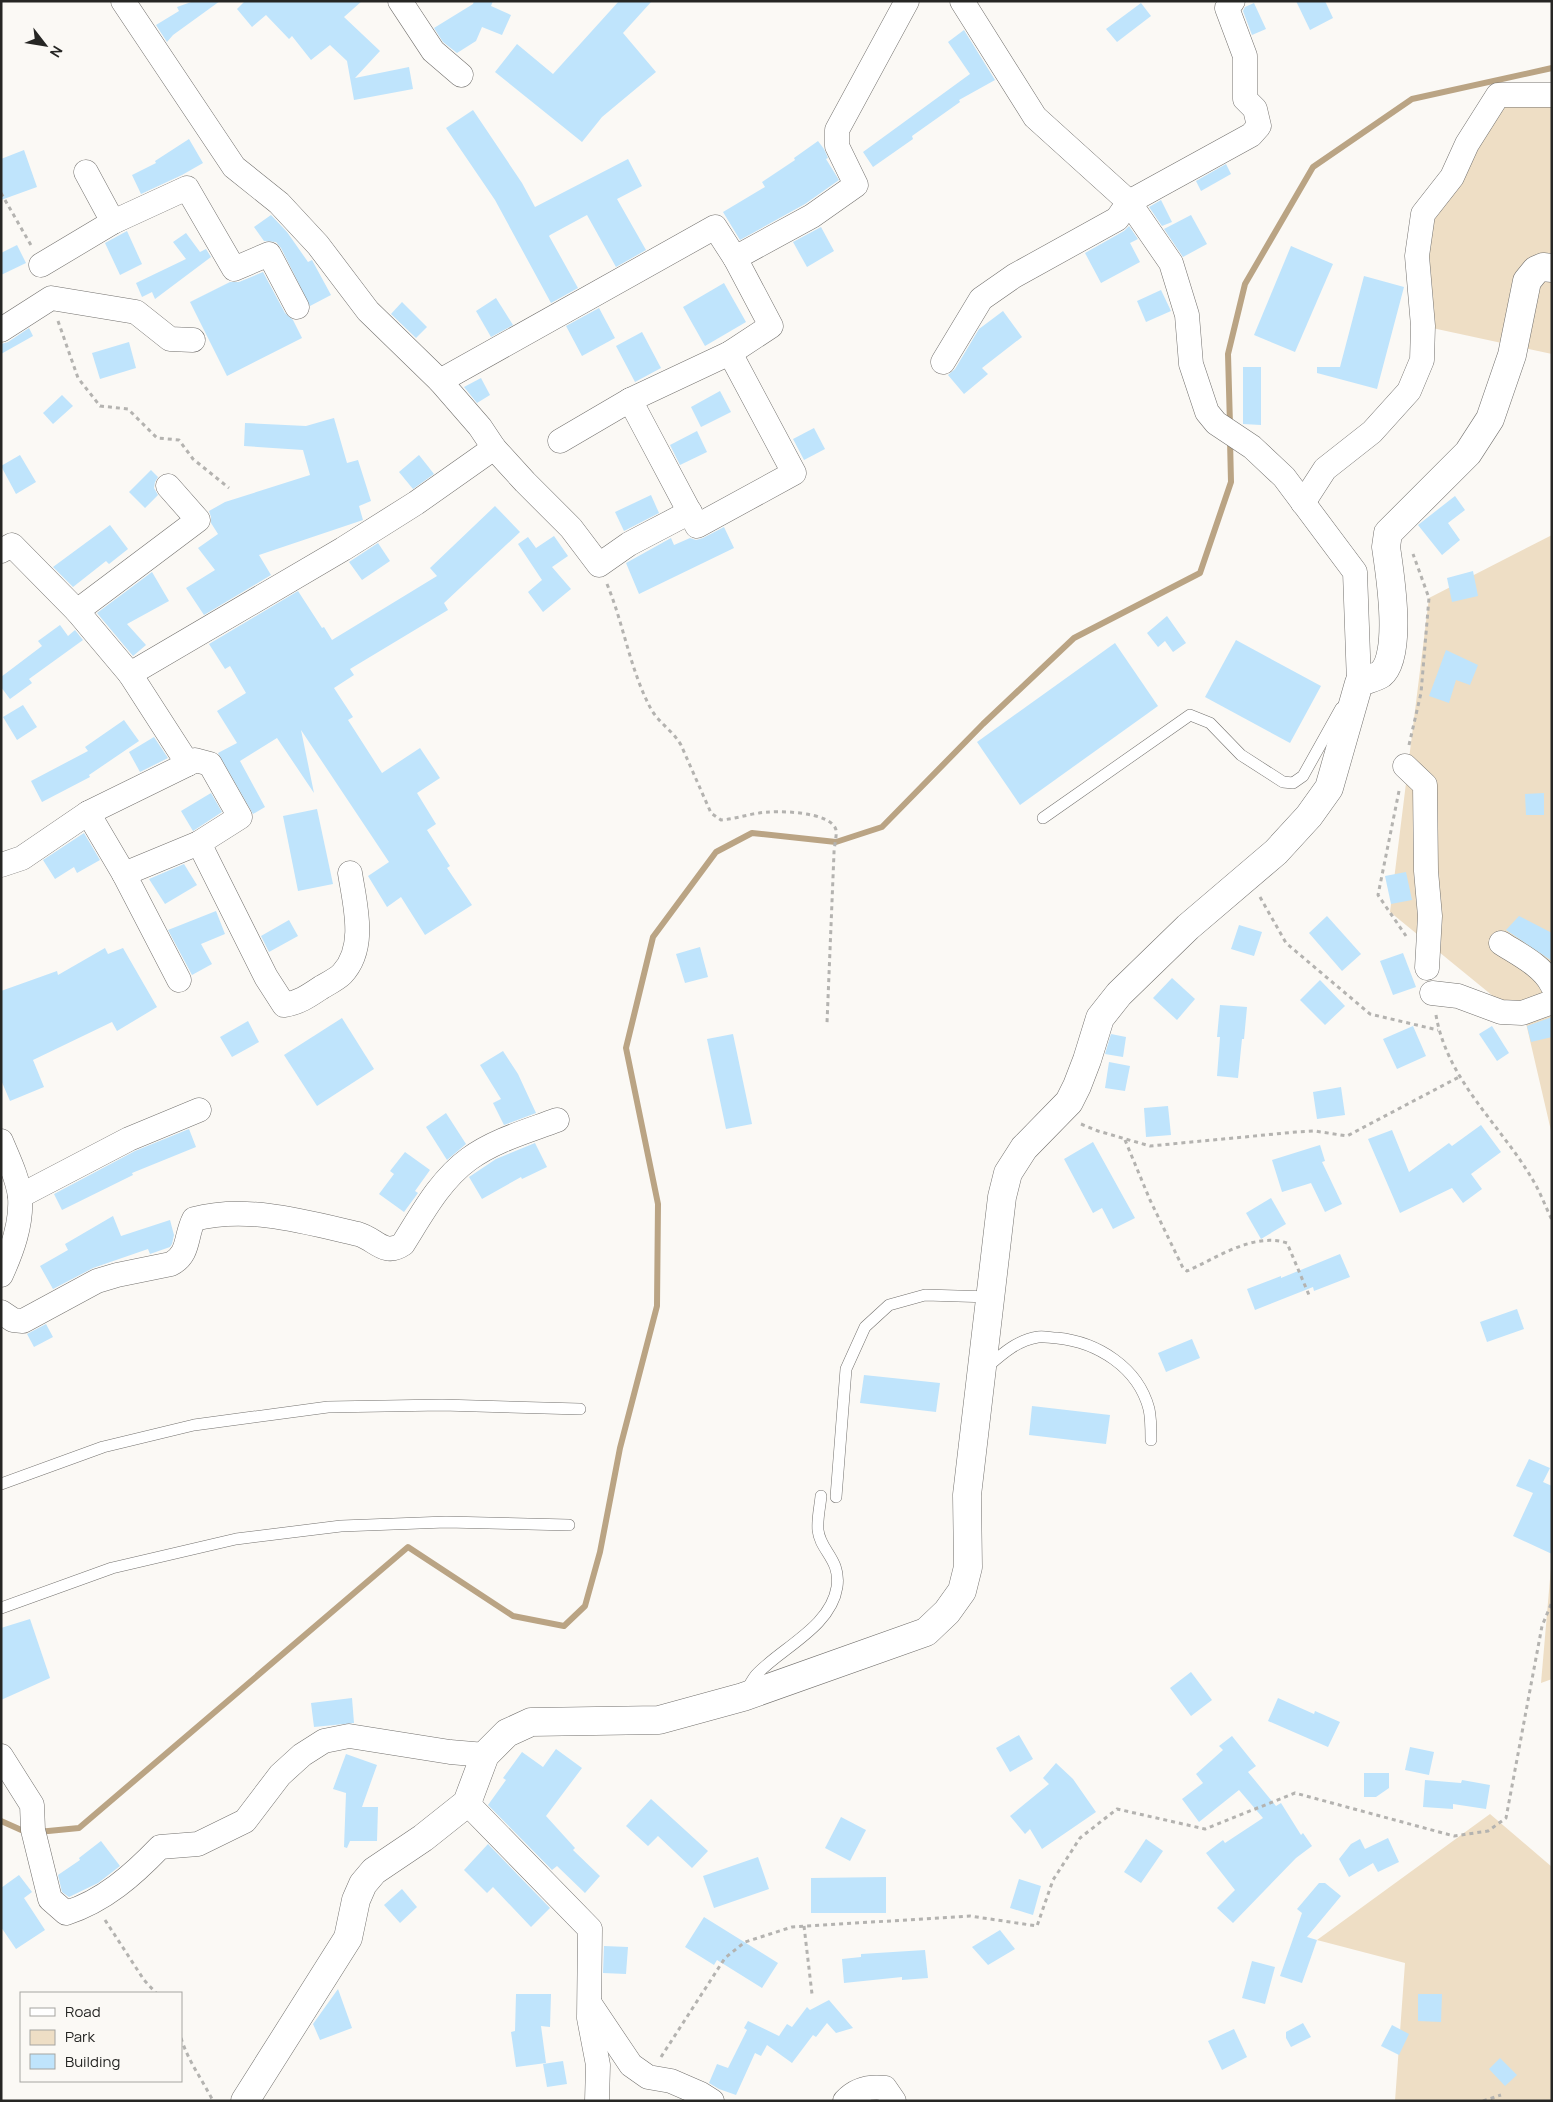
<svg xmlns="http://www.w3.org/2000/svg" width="1553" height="2102" font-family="Manrope,sans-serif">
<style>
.green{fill:#eedec5}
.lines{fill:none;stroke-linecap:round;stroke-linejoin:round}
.stream{stroke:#baa484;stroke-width:6}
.building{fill:#bfe4fc}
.lane-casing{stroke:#73716e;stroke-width:12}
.street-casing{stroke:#73716e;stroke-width:25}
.secondary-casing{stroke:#73716e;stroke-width:29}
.path{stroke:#b4b3b0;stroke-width:3;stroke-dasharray:4 4;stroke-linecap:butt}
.lane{stroke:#fff;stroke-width:11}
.street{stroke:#fff;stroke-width:24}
.secondary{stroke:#fff;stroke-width:28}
</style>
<rect width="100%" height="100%" fill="#fbf9f5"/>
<g class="green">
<path d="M1506 96 1552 107V354L1423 326V214Z"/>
<path d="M1552 535V1135L1526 1023 1390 912 1429 598Z"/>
<path d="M1552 1556V1679L1541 1683Z"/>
<path d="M1490 1814 1552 1867V2101H1395L1405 1963 1317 1940Z"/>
</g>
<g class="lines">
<g class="stream">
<path d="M1230 425 1228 354 1245 284 1313 167 1412 99 1552 68"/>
<path d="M1 1821 28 1833"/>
<path d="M38 1832 79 1828 408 1547 513 1616 564 1626 585 1606 600 1552 620 1448 657 1306 658 1204 626 1048 653 937 716 852 752 833 836 842 882 827 983 724 1074 638 1200 573 1231 482 1230 440"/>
</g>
</g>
<g class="building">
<path d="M194 1H220L173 35 167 42 156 25 179 11 177 7Z"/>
<path d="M245 1H362L344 17 380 51 355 78 409 67 413 89 354 100 347 61 330 45 311 60 292 36 289 39 266 15 252 27 237 9Z"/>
<path d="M474 1H493L491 6 511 15 502 35 482 27 476 41 457 53 443 42 434 28 473 4Z"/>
<path d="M619 1H652L623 33 656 72 602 117 582 142 495 72 517 44 553 74Z"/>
<path d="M1296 1H1325L1333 18 1310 30Z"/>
<path d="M1141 3 1151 16 1117 42 1106 29Z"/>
<path d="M1254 3 1266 29 1252 35 1243 11 1245 7Z"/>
<path d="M964 30 995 80 959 100 960 102 912 136 913 139 873 167 863 152 970 74 948 42Z"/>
<path d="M473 110 522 183 535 207 628 159 642 186 617 199 646 250 616 267 587 215 550 235 549 236 578 288 551 303 495 200 446 128Z"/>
<path d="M189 139 203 163 182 175 141 194 132 175 156 163 155 161Z"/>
<path d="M818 141 824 149 828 158 826 159 839 180 805 204 740 240 723 212 765 187 762 182 795 160 794 158Z"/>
<path d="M24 150 37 187 1 200V159Z"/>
<path d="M1226 164 1231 174 1201 191 1196 181Z"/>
<path d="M1161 200 1172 222 1162 226 1149 207Z"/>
<path d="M271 215 287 232 308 262 312 260 331 295 310 306 281 248 276 242 264 241 254 227Z"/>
<path d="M1191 215 1207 244 1183 257 1164 229Z"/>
<path d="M1129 226 1138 239 1130 243 1140 262 1101 283 1085 253 1124 231Z"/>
<path d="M821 227 834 251 807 267 793 242Z"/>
<path d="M127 231 142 264 120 275 105 243Z"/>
<path d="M186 233 200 252 206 249 211 257 155 299 152 292 142 297 136 283 186 259 173 242Z"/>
<path d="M17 245 26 263 1 275V253Z"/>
<path d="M1291 246 1333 264 1295 352 1254 335Z"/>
<path d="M263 272 285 313 293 320 302 338 227 376 190 302 230 282H239Z"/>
<path d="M1364 276 1404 287 1377 389 1317 373V367H1340Z"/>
<path d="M724 283 746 322 705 346 683 307Z"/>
<path d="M1161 290 1171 311 1146 322 1137 301Z"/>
<path d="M496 298 513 325 491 337 476 311Z"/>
<path d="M402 302 427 327 416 338 391 314Z"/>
<path d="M599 308 615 338 582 356 566 326Z"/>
<path d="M1003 311 1022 337 982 368 988 374 964 394 948 375 955 369 979 329Z"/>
<path d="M29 328 33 336 1 354V344L8 342Z"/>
<path d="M642 332 661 368 635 382 616 346Z"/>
<path d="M129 342 136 368 100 379 92 353Z"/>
<path d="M1243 367H1261V425L1243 424Z"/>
<path d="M481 378 490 395 477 403 464 387Z"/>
<path d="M720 391 731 412 701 427 691 407Z"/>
<path d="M62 395 73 406 53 424 43 413Z"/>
<path d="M334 418 347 463 358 460 371 501 359 506 363 520 259 555 271 575 204 615 186 588 215 570 198 548 218 534 211 523V517L209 511 225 502 310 475 303 450 244 446 245 423 306 426Z"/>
<path d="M814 428 825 449 804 460 793 439Z"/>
<path d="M697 431 707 452 680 465 670 445Z"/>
<path d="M20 455 36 482 16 494 1 466Z"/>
<path d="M419 455 434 474 413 489 399 472Z"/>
<path d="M151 470 158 477 155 482 154 488 158 495 145 508 129 492Z"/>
<path d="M651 495 659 513 624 531 615 512Z"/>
<path d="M1455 496 1465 510 1448 523 1460 540 1442 555 1418 525Z"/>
<path d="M495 506 520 532 444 603 448 610 350 669 354 675 334 688 353 717 348 720 382 773 420 748 440 778 417 793 436 824 427 830 450 866 447 868 472 905 425 935 401 897 387 907 368 876 389 862 301 730 314 793 277 738 240 761 265 807 253 814 218 753 237 743 217 711 246 693 230 666 225 669 209 644 298 591 322 628 324 627 332 640 437 576 430 568Z"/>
<path d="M110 525 128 549 109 564 106 561 73 587 53 567Z"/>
<path d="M724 527 734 548 639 594 626 563 671 538 674 545 690 538 696 540 703 538Z"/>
<path d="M554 536 568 556 552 567 571 589 543 612 528 592 542 580 518 544 528 537 536 548Z"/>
<path d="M378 543 390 561 362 580 349 562Z"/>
<path d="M1473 571 1478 596 1452 602 1447 578Z"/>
<path d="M152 572 169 601 127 624 146 645 133 656 97 613Z"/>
<path d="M1167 616 1186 643 1173 652 1165 641 1158 647 1147 633Z"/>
<path d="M60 625 68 636 75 630 83 640 29 679 32 683 10 699 1 687V677L42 646 38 641Z"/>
<path d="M1236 640 1321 686 1290 743 1205 697Z"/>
<path d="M1115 643 1158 706 1020 805 977 742Z"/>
<path d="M1446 650 1478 665 1470 685 1456 680 1449 703 1429 696Z"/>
<path d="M23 705 37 727 17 740 3 717Z"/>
<path d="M124 720 139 741 89 775 90 777 42 802 31 781 88 751 85 747Z"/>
<path d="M154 737 168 758 140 772 129 752Z"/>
<path d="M211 793 222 812 193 831 181 811Z"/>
<path d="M1544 793V815H1526L1525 794Z"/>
<path d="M317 809 333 884 298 891 283 816Z"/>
<path d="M84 833 100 860 77 873 74 867 55 879 43 860Z"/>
<path d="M184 864 197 885 165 904 149 879Z"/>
<path d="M1406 872 1412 900 1391 904 1385 876Z"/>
<path d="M216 911 225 934 201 944 212 964 192 975 168 930Z"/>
<path d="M1327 916 1361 954 1342 971 1309 933Z"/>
<path d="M1519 916 1552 933V961L1506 930Z"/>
<path d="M289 920 298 936 269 952 261 936Z"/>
<path d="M1239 925 1262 932 1254 956 1231 949Z"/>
<path d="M700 947 708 977 685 983 676 954Z"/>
<path d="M105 948 108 954 123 948 157 1007 117 1031 112 1022 33 1060 44 1087 10 1101 1 1080V991L57 971 58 975Z"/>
<path d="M1403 953 1416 987 1393 995 1380 961Z"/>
<path d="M1172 978 1195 999 1177 1020 1153 998Z"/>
<path d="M1320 980 1345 1006 1325 1025 1300 1000Z"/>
<path d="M1220 1005 1247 1007 1244 1039H1242L1238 1078 1217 1076 1220 1037H1217Z"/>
<path d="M1552 1017V1037L1531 1042 1527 1026Z"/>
<path d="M342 1018 374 1069 317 1106 284 1055Z"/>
<path d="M248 1021 259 1042 232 1057 220 1037Z"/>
<path d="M1413 1026 1426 1056 1397 1069 1383 1039Z"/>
<path d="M1492 1026 1509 1053 1497 1061 1479 1034Z"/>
<path d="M733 1034 752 1124 726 1129 707 1039Z"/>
<path d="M1111 1034 1126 1037 1123 1057 1105 1054Z"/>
<path d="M503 1051 518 1074 536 1113 504 1125 493 1103 501 1099 480 1065Z"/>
<path d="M1109 1062 1130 1066 1125 1091 1105 1088Z"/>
<path d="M1341 1087 1345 1115 1317 1119 1313 1092Z"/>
<path d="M1168 1106 1171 1135 1146 1137 1144 1108Z"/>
<path d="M446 1113 466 1144 447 1160 426 1127Z"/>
<path d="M1481 1125 1501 1152 1471 1174 1482 1189 1463 1203 1452 1188 1400 1213 1368 1139 1392 1130 1409 1172 1449 1143 1452 1146Z"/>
<path d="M189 1129 196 1147 132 1173 133 1175 62 1210 54 1194 135 1151Z"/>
<path d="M1093 1142 1135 1218 1113 1229 1102 1208 1093 1213 1064 1159Z"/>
<path d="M535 1143 547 1167 522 1179 521 1177 482 1199 469 1177 496 1159Z"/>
<path d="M1320 1145 1325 1161 1322 1162 1342 1204 1325 1212 1311 1183 1282 1192 1272 1160Z"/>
<path d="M405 1152 430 1170 415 1191 418 1193 404 1212 379 1194 394 1174 390 1171Z"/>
<path d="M1271 1198 1286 1224 1261 1239 1246 1213Z"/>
<path d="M113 1216 121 1236 170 1220 174 1235 172 1244 170 1247 150 1254 148 1249 93 1268 53 1289 40 1266 68 1250 65 1244Z"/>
<path d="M1340 1254 1350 1277 1314 1291 1313 1287 1255 1310 1247 1289 1281 1276V1278Z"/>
<path d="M1517 1309 1524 1329 1487 1342 1480 1322Z"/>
<path d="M46 1324 53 1337 34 1347 27 1334Z"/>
<path d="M1192 1339 1200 1358 1166 1372 1158 1353Z"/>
<path d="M864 1375 940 1383 936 1412 860 1403Z"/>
<path d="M1032 1406 1110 1415 1106 1444 1029 1435Z"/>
<path d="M1529 1459 1550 1468 1543 1482 1552 1486V1554L1513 1536 1533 1493 1516 1486Z"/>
<path d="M30 1619 50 1678 1 1700V1628Z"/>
<path d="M1191 1672 1212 1700 1191 1716 1170 1688Z"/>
<path d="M352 1698 354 1723 314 1727 311 1703Z"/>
<path d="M1278 1698 1314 1714 1315 1711 1340 1722 1328 1747 1268 1721Z"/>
<path d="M1019 1735 1033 1759 1010 1772 996 1748Z"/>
<path d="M1232 1736 1256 1766 1248 1772 1276 1806 1281 1803 1301 1835 1303 1833 1312 1846 1296 1858 1233 1923 1217 1908 1235 1890 1206 1853 1223 1840 1225 1843 1263 1818 1239 1790 1199 1822 1182 1799 1203 1783 1196 1774 1223 1750 1219 1746Z"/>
<path d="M1410 1747 1434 1752 1429 1775 1405 1770Z"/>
<path d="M556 1749 582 1768 546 1816 575 1848 573 1850 600 1876 585 1893 557 1866 552 1870 488 1805 506 1780 503 1778 522 1752 543 1767Z"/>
<path d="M346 1754 377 1765 362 1807H378L377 1841H350L347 1848 344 1847 346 1793 333 1789Z"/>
<path d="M1056 1763 1073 1779 1096 1812 1042 1849 1030 1829 1025 1834 1010 1816 1049 1784 1043 1778Z"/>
<path d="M1364 1773H1389V1788L1376 1797H1364Z"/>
<path d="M1425 1780 1461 1783 1462 1780 1490 1785 1486 1809 1453 1804V1809L1423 1807Z"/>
<path d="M651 1799 708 1851 692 1868 658 1836 648 1846 626 1826Z"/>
<path d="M841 1817 866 1830 850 1861 825 1848Z"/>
<path d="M1388 1838 1399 1862 1378 1872 1373 1863 1349 1877 1339 1859 1351 1844 1360 1839 1365 1849Z"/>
<path d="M1146 1839 1163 1851 1141 1883 1124 1872Z"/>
<path d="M101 1841 120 1866 98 1883 69 1897 62 1892 58 1875 80 1860 79 1858Z"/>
<path d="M488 1844 550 1908 531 1927 493 1887 487 1893 464 1870Z"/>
<path d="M758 1857 769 1889 714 1908 703 1876Z"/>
<path d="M19 1875 32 1892 24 1898 45 1930 16 1949 1 1927V1888Z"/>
<path d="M886 1877V1913H811V1878Z"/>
<path d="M1019 1879 1041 1886 1033 1915 1010 1908Z"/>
<path d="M1319 1883H1325L1341 1896 1307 1937 1317 1940 1302 1983 1280 1976 1302 1913 1297 1909Z"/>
<path d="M402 1889 417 1907 400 1923 384 1905Z"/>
<path d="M704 1917 778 1963 762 1988 717 1960 714 1965 685 1947Z"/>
<path d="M1000 1930 1015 1949 988 1965 972 1947Z"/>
<path d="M604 1946 628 1947 626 1974 603 1973Z"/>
<path d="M925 1950 928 1978 902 1980V1977L844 1983 842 1959 861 1957V1954Z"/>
<path d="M1252 1961 1275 1967 1265 2004 1242 1998Z"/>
<path d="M338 1989 352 2028 320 2040 313 2024Z"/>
<path d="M516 1994H551L550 2027 541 2026 546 2063 516 2067 511 2032 515 2031Z"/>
<path d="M1418 1994H1442L1441 2022 1418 2021Z"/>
<path d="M829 2000 853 2028 836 2033 827 2023 816 2037 813 2035 792 2063 767 2045 761 2056 755 2053 736 2095 719 2089 709 2083 717 2064 728 2068 747 2030 744 2028 748 2021 779 2036 787 2024 792 2027 807 2007 810 2010Z"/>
<path d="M1303 2023 1311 2037 1291 2047 1286 2038V2032Z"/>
<path d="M1392 2025 1409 2034 1399 2055 1381 2046Z"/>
<path d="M1234 2029 1247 2057 1222 2070 1208 2041Z"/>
<path d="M1500 2058 1517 2075 1505 2086 1489 2069Z"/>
<path d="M563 2061 567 2084 547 2087 543 2064Z"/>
</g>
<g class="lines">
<g class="lane-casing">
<g id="lane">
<path d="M1043 818 1190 715 1210 723 1241 755 1283 782 1293 783 1303 776 1341 708"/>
<path d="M986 1368C1001 1355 1017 1340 1038 1337 1044 1336 1051 1338 1057 1338 1097 1342 1138 1367 1149 1409 1151 1418 1151 1430 1151 1440"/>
<path d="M1 1484 103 1447 194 1425 328 1407 442 1405 580 1409"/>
<path d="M836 1497 846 1369 865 1327 889 1305 925 1295 991 1297"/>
<path d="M1 1608 112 1568 236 1539 341 1526 446 1522 569 1525"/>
<path d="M746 1691C749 1686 752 1680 756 1675 781 1648 831 1627 837 1587 841 1559 820 1551 818 1530 817 1519 820 1507 821 1496"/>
</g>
</g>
<g class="street-casing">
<g id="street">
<path d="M123 1 234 167 279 203 318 245 368 311 440 381 480 427 494 448 525 482 571 528 599 565 629 544 690 512"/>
<path d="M400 1 433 51 461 75"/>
<path d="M962 1 1035 117 1129 202 1171 263 1187 315 1191 364 1207 412 1216 423 1252 447 1284 477 1355 572 1359 683"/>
<path d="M86 172 113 222"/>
<path d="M41 265 113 222 187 188 234 269 269 254 297 307"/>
<path d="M1 330 51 298 136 312 170 339 193 340"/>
<path d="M943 362 981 299 1014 276 1117 219 1129 202 1251 135 1259 126 1255 109 1245 99V56L1227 8 1233 1"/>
<path d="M440 381 715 227 735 258 812 216 856 185 837 146V130L907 1"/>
<path d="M630 400 697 526 794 473 730 353"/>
<path d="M560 441 630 400 730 353 771 326 735 258"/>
<path d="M1303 503 1325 469 1372 432 1409 391 1422 360 1423 326 1417 256 1423 214 1452 177 1467 144 1498 95H1552"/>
<path d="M1 551 12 545 77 611 130 674 343 549 416 503 494 448"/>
<path d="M77 611 198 520 168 486"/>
<path d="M130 674 188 764"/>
<path d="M1405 766 1425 785 1426 871 1430 916 1427 968"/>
<path d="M88 813 124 874"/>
<path d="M199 843 266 977 284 1005C299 1003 310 995 322 987 329 983 337 979 342 974 367 948 355 905 350 873"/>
<path d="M1 865 22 858 88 813 188 764 195 760 210 764 240 817 199 843 124 874 179 980"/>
<path d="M1501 943C1518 954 1543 966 1552 985"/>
<path d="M1432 993 1458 996 1501 1012 1522 1013 1552 1002"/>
<path d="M1 1141C8 1158 18 1178 20 1197 22 1224 12 1251 1 1275"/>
<path d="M20 1196 129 1139 199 1110"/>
<path d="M1 1312 13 1320 23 1321 97 1281 117 1275 171 1264C190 1254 185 1236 194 1219 248 1205 306 1222 358 1234 376 1239 384 1257 403 1244 422 1214 440 1180 469 1159 495 1140 528 1131 557 1120"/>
<path d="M1 1756 32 1805 33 1830 50 1899 66 1913C104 1901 133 1875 160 1847L198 1844 245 1821 280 1775 302 1755 324 1741 349 1736 450 1752 485 1755"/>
<path d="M467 1803 590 1929 589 2018 598 2065 597 2101"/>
<path d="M590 2004 631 2065 648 2077 671 2081 701 2094 712 2101"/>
<path d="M845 2101C856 2089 869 2086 885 2088L894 2101"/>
</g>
</g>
<g class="secondary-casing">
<path id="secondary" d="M245 2101 348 1938 356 1900 363 1884 374 1871 423 1838 467 1803 485 1755 507 1733 531 1722 659 1720 743 1697 926 1632 947 1612 962 1591 968 1567 967 1495 1002 1197 1008 1173 1024 1148 1069 1102 1077 1086 1087 1060 1100 1018 1119 994 1188 927 1276 852 1309 816 1329 788 1359 683C1365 680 1375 678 1381 674 1403 656 1390 574 1386 547L1388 533 1468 453 1490 419 1512 355 1527 281 1536 270 1543 267 1552 268"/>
</g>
<g class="path">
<path d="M1 193 32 247"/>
<path d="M58 321 78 378 100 406 128 409 157 438 179 440 193 459 229 488"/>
<path d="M607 584C624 625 630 670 651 709 659 723 673 731 681 745L711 813 721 820C734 819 746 815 759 813 775 810 831 811 836 830 837 836 834 847 834 853L827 1023"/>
<path d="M1409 745 1421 693 1429 598 1413 554"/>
<path d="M1399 791 1378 895 1406 936"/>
<path d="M1260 897 1286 943 1370 1014 1438 1030"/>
<path d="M1436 1015C1447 1081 1502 1126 1534 1182 1541 1194 1546 1208 1552 1220"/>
<path d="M1081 1124 1098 1131 1150 1146 1296 1132 1315 1131 1347 1136 1459 1077"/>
<path d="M1125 1140 1150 1200 1183 1268 1187 1271C1217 1258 1253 1232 1287 1243L1309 1295"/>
<path d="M105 1920 144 1980 156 1993"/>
<path d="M804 1926 812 1994"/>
<path d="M181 2038C188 2061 202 2079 213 2101"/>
<path d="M661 2057 725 1958 745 1942 792 1927 970 1916 1037 1926 1053 1880 1080 1838 1117 1809 1205 1829 1295 1793 1454 1836 1488 1831 1506 1818 1542 1626 1552 1602"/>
<path d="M1483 2101 1501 2095"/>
</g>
<use href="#lane" class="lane"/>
<use href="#street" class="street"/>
<use href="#secondary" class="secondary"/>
</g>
<rect width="1553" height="2102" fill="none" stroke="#262624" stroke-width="5"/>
<rect x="20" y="1992" width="162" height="90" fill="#fbf9f5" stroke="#a6a5a1"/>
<rect x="30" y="2008" width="25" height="8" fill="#ffffff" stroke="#a6a5a1"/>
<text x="65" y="2017" font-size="15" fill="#262624">Road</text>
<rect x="30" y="2030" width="25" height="15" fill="#eedec5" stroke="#a6a5a1"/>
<text x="65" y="2042" font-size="15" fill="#262624">Park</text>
<rect x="30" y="2054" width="25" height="15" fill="#bfe4fc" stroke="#a6a5a1"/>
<text x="65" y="2067" font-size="15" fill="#262624">Building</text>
<g transform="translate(45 45) rotate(121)" stroke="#fbf9f5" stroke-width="4" paint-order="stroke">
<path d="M0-4L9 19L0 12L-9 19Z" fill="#262624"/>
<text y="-8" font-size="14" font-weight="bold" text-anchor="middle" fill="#262624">N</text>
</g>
</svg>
